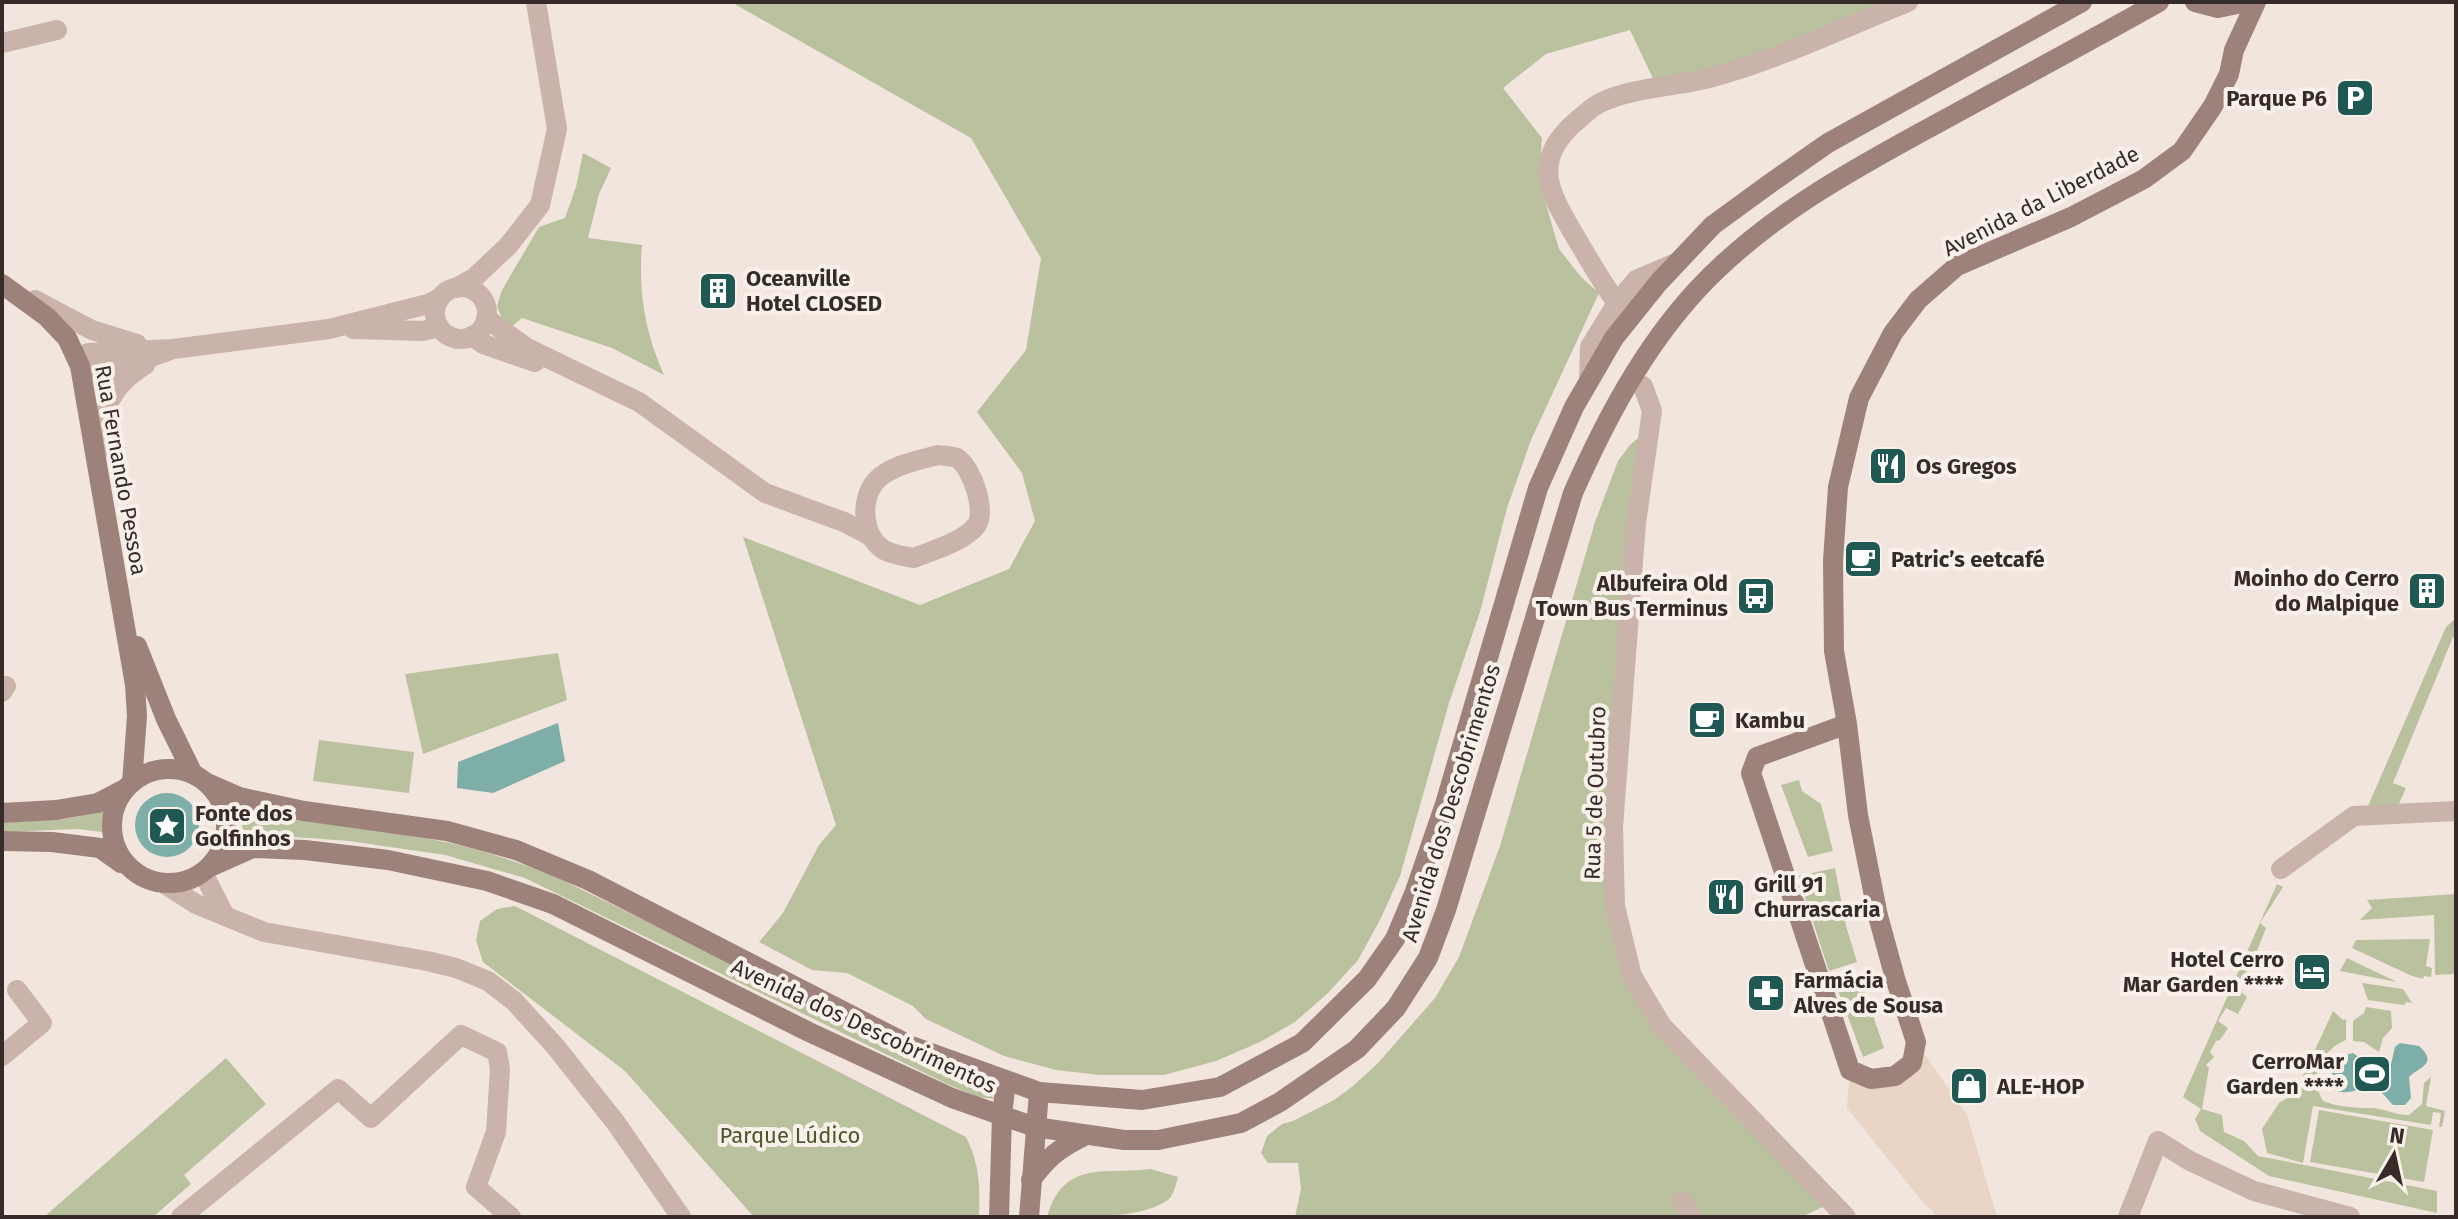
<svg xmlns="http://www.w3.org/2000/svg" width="2458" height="1219" font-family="'Fira Sans',sans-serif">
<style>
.green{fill:#bac19e}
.plaza{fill:#e9d4c5}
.water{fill:#7daea8}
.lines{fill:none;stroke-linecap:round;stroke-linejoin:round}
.street{stroke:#cab3aa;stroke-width:20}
.secondary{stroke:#9d827b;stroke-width:20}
.labels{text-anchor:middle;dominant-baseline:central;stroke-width:8;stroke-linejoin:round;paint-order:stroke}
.poi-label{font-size:22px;font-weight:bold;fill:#372b29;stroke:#f9f0ea;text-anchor:start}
.street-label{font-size:22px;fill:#372b29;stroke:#f9f0ea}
.park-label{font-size:22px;fill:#4d552d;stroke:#f9f0ea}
</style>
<rect width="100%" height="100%" fill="#f2e5dd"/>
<g class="green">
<path d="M731 2H1908L1657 87 1630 30 1546 54 1503 88 1542 138 1539 180 1559 249 1581 277 1599 293 1531 440 1507 508 1480 612 1449 703 1400 876 1380 920 1358 960 1328 993 1295 1022 1260 1042 1216 1061 1164 1075H1100L1056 1070 1004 1056 926 1019 913 1006 847 973 812 970 759 942 783 913 819 845 836 825 743 537 920 605 1009 569 1035 521 1022 473 977 412 1026 350 1041 258 971 138Z"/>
<path d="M583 153 611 168 599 194 588 238 642 245C638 291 645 333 664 375L612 348 522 318 510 328 503 322 497 306 502 290 539 227 565 218 576 187Z"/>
<path d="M1645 432 1600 846 1619 963 1825 1206 1801 1217H1295L1301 1189 1298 1163H1268L1261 1153 1267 1136 1282 1124 1293 1121 1334 1100 1353 1086 1378 1063 1435 998 1459 957 1500 846 1595 522 1618 461 1630 445Z"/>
<path d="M2456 618V638L2453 637 2393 783 2406 788 2398 806H2368L2446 627Z"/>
<path d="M558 653 567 700 423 754 405 674Z"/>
<path d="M319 740 414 752 409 793 313 781Z"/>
<path d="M1799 780 1802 791 1821 804 1833 851 1808 857 1781 785Z"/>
<path d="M243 808C309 824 378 828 445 842 482 850 517 862 552 875L974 1082 995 1099 978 1097 947 1084 525 878 445 855 349 841 242 833Z"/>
<path d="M104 812 102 832 78 829 2 832V823L64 819Z"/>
<path d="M1835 868 1846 926 1857 962 1829 971 1798 876Z"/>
<path d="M2277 884 2283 887 2260 923 2266 928 2252 964 2237 988 2247 997 2238 1014 2226 1008 2218 1021 2228 1028 2220 1040 2216 1041 2210 1052 2214 1057 2206 1065 2209 1068 2202 1109 2222 1115 2224 1132 2244 1141 2258 1156 2437 1191V1213L2269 1176 2200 1131 2195 1119 2201 1109 2183 1097Z"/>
<path d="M2456 894V974L2435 975 2434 915 2360 920 2372 908 2367 900Z"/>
<path d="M515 906 966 1137C980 1164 980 1188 979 1217H754L625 1071 483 962 476 940 480 921 497 909Z"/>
<path d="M2430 939 2426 966 2432 968 2431 977 2424 976 2423 979 2412 976 2352 948 2356 940Z"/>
<path d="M2347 958 2397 982 2340 971Z"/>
<path d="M1859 974 1884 1048 1863 1057 1836 985Z"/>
<path d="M2362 983 2403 989 2412 1003 2406 1002 2404 1005 2368 1000Z"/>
<path d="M2366 1007 2391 1011 2392 1028 2383 1038 2379 1052 2364 1042 2353 1041V1021L2364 1013Z"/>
<path d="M2333 1011 2343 1020 2346 1019V1040C2322 1049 2308 1078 2323 1101 2339 1107 2353 1108 2370 1108 2383 1108 2395 1115 2409 1115L2422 1104 2424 1083 2431 1077 2426 1106 2445 1111 2442 1127H2439L2441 1113 2433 1112 2431 1125 2313 1106 2303 1163 2267 1153 2262 1129 2279 1103 2295 1093Z"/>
<path d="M226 1058 266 1104 184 1175 191 1184 153 1217H44Z"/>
<path d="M2319 1110 2433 1130 2424 1182 2310 1162Z"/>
<path d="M1150 1169 1178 1177C1176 1184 1174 1195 1168 1200 1141 1219 1083 1217 1047 1217 1064 1159 1104 1175 1150 1169Z"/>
</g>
<path class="plaza" d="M1916 1042 1967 1115 1997 1217H1935L1933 1211 1925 1205 1847 1108 1850 1070 1895 1076Z"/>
<g class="water">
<path d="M558 723 565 761 493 793 457 788 458 762Z"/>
<circle cx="167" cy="825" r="32"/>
<path d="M2400 1043 2419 1046C2439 1064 2419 1067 2409 1077L2411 1098 2405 1105H2393C2388 1100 2384 1093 2378 1091 2361 1084 2347 1099 2331 1088V1075L2338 1057 2353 1053 2374 1068 2391 1064 2395 1047Z"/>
</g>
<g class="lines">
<g class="street">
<path d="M2 43 57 30"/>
<circle cx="461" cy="313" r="26"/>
<path d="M456 288 474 278 508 246 540 205 557 129 536 2"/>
<path d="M35 300 92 330 137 344"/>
<path d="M1617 303C1600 280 1587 256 1572 231 1548 190 1533 161 1573 124 1582 117 1592 106 1602 102 1635 87 1674 87 1709 78 1777 60 1843 28 1908 2"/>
<path d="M486 318 527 348 639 402 765 493 844 522 871 536"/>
<path d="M353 329 423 331 439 327"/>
<path d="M472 336 483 344 535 362"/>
<path d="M173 349C142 360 113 376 80 366L88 353 173 349 329 329 428 304 440 298"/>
<path d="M1589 381 1590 347 1617 303 1636 280 1678 262"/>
<path d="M1643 386 1652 411 1636 523 1613 827 1615 906 1632 976 1662 1026 1846 1217"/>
<path d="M98 451C102 411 109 387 145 365"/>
<path d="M938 455C944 456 952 456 957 458 972 467 987 512 976 526 963 542 933 550 914 558 904 556 893 555 884 550 862 536 860 501 875 482 888 466 919 460 938 455Z"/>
<path d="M2 692 6 686"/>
<path d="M2281 869 2354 816 2456 811"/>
<path d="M203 873 224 914"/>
<path d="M165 884 196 904 264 932 427 961 456 968 488 981 514 1001 555 1046 616 1123 681 1217"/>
<path d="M2 1056 42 1023 17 990"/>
<path d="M1682 1201 1692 1217"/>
<path d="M181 1217 338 1089 371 1118 461 1035 497 1052 500 1069 496 1132 476 1187 511 1217"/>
<path d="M2128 1217 2158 1141 2190 1161 2254 1191 2350 1217"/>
</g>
<g class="secondary">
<path d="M2195 2 2218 8 2247 2"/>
<path d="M2 284 47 317 67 338 80 366 135 685 137 716 132 783"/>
<path d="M137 646 166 719 193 774"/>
<path d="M1847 724 1757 757 1751 773 1850 1070 1871 1079 1895 1076 1912 1063 1916 1042 1895 978 1878 916 1858 815 1847 724 1834 651 1833 561 1838 487 1859 398 1893 333 1918 300 1957 266 2071 217 2144 179 2182 151 2213 106 2229 74 2234 50 2256 2"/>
<circle cx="169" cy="826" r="57"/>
<path d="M207 783 239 797 304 811 447 831 516 850 588 880 911 1046 1039 1092 1142 1100 1220 1087 1302 1043 1367 979 1395 939 1414 894 1445 804 1538 488 1574 407 1614 338 1659 282 1713 225 1772 182 1828 143 2082 2"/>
<path d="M2 813 56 810 98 803 125 789"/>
<path d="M2 841 52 842 100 848 121 863"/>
<path d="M212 866 253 848 305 850 388 860 487 881 553 904 809 1032 952 1098 1035 1127 1124 1140H1158L1241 1123 1280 1102 1357 1049 1396 1008 1428 958 1446 910 1573 493C1605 421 1642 350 1696 291 1763 218 1853 169 1940 122 2013 82 2086 43 2159 2"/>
<path d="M1031 1180C1048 1157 1058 1149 1084 1136"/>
<path d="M999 1217 1002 1115 1006 1081"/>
<path d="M1029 1217 1039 1092"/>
</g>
</g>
<defs>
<g id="parking-square" transform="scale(2)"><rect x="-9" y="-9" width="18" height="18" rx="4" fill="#205853" stroke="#f9f0ea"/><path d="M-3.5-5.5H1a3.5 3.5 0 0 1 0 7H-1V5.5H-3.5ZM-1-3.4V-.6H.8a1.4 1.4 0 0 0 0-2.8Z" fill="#fff"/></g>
<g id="building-square" transform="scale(2)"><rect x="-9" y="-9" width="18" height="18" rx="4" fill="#205853" stroke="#f9f0ea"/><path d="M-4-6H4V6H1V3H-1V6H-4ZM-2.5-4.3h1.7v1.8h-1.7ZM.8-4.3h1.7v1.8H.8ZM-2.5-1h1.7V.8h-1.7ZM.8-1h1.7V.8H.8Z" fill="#fff"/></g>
<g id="restaurant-square" transform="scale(2)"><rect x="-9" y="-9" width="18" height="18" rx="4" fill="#205853" stroke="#f9f0ea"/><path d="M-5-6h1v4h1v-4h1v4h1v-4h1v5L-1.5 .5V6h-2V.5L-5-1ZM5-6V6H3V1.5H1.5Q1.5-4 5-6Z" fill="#fff"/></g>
<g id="cafe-square" transform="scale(2)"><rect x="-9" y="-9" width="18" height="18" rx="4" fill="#205853" stroke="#f9f0ea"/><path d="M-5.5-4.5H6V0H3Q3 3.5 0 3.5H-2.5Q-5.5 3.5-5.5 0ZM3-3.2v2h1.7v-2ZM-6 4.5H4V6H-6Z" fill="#fff"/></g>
<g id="bus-square" transform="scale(2)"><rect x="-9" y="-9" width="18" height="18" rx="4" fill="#205853" stroke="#f9f0ea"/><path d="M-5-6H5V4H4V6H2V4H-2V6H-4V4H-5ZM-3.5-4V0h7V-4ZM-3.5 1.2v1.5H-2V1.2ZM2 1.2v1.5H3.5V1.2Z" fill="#fff"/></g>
<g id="sight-square" transform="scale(2)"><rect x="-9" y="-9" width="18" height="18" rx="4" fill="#205853" stroke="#f9f0ea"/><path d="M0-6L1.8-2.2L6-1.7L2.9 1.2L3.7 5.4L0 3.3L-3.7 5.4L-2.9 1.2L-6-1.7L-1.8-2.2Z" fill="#fff"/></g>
<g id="hotel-square" transform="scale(2)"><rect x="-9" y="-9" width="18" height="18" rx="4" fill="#205853" stroke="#f9f0ea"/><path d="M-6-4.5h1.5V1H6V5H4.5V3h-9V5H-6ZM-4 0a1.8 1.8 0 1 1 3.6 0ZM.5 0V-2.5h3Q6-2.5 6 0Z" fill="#fff"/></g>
<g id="pharmacy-square" transform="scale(2)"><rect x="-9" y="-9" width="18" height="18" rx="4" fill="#205853" stroke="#f9f0ea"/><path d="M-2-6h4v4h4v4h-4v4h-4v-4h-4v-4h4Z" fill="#fff"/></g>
<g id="stadium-square" transform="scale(2)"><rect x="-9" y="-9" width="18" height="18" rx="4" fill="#205853" stroke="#f9f0ea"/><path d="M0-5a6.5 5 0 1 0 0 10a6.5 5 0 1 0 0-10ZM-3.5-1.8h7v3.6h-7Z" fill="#fff"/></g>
<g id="shop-square" transform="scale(2)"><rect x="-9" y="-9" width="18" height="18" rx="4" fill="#205853" stroke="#f9f0ea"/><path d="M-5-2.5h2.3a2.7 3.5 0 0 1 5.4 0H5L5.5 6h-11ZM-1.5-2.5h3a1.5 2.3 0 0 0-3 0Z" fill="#fff"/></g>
</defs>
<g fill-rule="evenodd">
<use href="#parking-square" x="2355" y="98"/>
<use href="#building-square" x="718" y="291"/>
<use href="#restaurant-square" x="1888" y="466"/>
<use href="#cafe-square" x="1863" y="559"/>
<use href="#building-square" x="2427" y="591"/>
<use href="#bus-square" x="1756" y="596"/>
<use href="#cafe-square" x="1707" y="720"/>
<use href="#sight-square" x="167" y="826"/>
<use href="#restaurant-square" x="1726" y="897"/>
<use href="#hotel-square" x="2312" y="972"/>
<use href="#pharmacy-square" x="1766" y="993"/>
<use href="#stadium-square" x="2372" y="1074"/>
<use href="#shop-square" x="1969" y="1086"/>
</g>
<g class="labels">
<g class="poi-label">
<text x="2327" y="98" text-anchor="end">Parque P6</text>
<text x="746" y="278">Oceanville<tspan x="746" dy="25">Hotel CLOSED</tspan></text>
<text x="1916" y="466">Os Gregos</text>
<text x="1891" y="559">Patric’s eetcafé</text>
<text x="2399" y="578" text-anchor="end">Moinho do Cerro<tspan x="2399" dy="25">do Malpique</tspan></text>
<text x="1728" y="583" text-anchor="end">Albufeira Old<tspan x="1728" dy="25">Town Bus Terminus</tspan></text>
<text x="1735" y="720">Kambu</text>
<text x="195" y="813">Fonte dos<tspan x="195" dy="25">Golfinhos</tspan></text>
<text x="1754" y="884">Grill 91<tspan x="1754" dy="25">Churrascaria</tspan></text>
<text x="2284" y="959" text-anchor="end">Hotel Cerro<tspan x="2284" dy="25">Mar Garden ****</tspan></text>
<text x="1794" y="980">Farmácia<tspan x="1794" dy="25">Alves de Sousa</tspan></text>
<text x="2344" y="1061" text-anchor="end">CerroMar<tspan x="2344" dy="25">Garden ****</tspan></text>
<text x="1997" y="1086">ALE-HOP</text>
</g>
<g class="street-label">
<text transform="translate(2041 201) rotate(-27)">Avenida da Liberdade</text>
<text transform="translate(121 470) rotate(80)">Rua Fernando Pessoa</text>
<text transform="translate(1595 793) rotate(-88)">Rua 5 de Outubro</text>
<text transform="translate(1451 803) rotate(-73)">Avenida dos Descobrimentos</text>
<text transform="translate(864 1026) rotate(25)">Avenida dos Descobrimentos</text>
</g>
<g class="park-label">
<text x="790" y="1135">Parque Lúdico</text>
</g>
</g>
<rect width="2458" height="1219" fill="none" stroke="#372b29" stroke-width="8"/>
<g transform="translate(2394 1155) rotate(9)" stroke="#f9f0ea" stroke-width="6" paint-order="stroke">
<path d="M0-6L14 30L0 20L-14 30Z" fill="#372b29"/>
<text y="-12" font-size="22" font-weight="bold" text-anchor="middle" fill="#372b29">N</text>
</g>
</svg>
